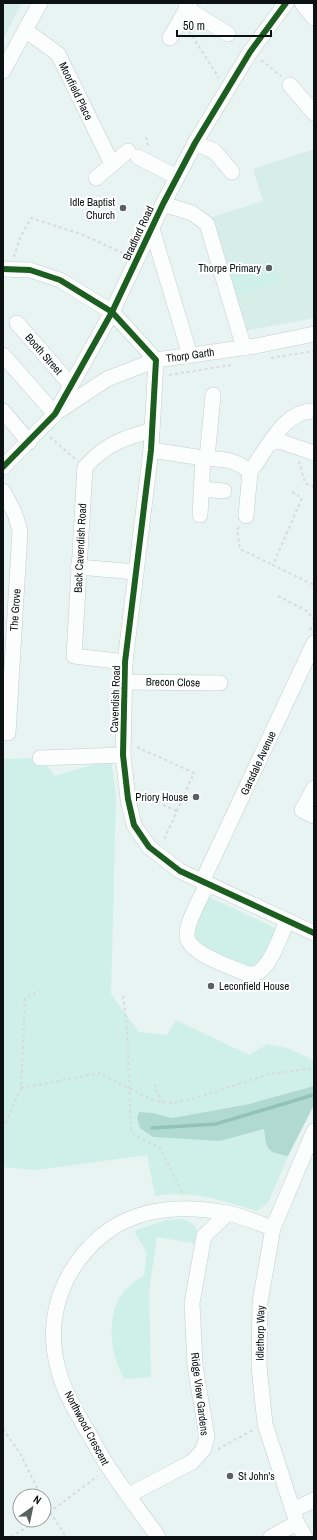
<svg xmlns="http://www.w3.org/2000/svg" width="317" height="1540" font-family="'Archivo Narrow',sans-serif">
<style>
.built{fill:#d7eee8}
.green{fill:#cef0e8}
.forest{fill:#b0dad1}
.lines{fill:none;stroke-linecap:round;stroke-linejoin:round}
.stream{stroke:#92c2b8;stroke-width:3.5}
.minor-casing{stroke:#c5cfcc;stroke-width:16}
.path{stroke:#d8dbda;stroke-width:2;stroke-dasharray:3 3;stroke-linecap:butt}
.minor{stroke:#fcfdfd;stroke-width:15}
.cycleway-casing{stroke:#fff;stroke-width:8}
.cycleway{stroke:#1b5e20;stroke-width:6}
.poi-dot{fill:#58615f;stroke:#fff;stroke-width:1.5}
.labels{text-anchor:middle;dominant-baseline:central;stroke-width:4;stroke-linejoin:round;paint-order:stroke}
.street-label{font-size:11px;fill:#0b1211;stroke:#fff}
.poi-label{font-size:11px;fill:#0b1211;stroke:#fff;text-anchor:end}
</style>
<rect width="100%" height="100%" fill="#e8f4f1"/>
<g class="built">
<path d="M3 3H22L3 39Z"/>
<path d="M314 149V318L244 331 209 218 263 201 253 169Z"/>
</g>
<g class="green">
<path d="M274 260 281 282 237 296 230 274Z"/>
<path d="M40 758 55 776 111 759 116 796 111 994 139 1032 167 1035 176 1020 249 1055 268 1044 287 1048 314 1060V1086L249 1104 172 1118 153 1113 139 1112 220 1141 264 1129C265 1150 268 1152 288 1156L268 1203 257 1211C221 1200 193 1190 155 1196L147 1155 36 1170 3 1167V759Z"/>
<path d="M209 897 277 929 261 961 252 968C232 960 209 954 195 938L196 923Z"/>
<path d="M183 1219C195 1223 201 1231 198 1244L157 1237 149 1291 151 1377 124 1379C110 1353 104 1311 127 1288 132 1283 138 1279 144 1275L147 1253 134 1231 166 1220Z"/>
</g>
<path class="forest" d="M314 1086V1105L288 1156C267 1152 266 1150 264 1129L220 1141 153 1137 140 1128 137 1118 139 1112 153 1113 172 1118 249 1104Z"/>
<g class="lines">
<path class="stream" d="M152 1128 216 1124 313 1095"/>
<g class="minor-casing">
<g id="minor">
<path d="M302 3 314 18"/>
<path d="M186 8 228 34"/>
<path d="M25 30 58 54 112 164"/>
<path d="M170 38 190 3"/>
<path d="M3 71 40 3"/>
<path d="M290 85 314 113"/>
<path d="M195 143 214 151 232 172"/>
<path d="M138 157 177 177"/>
<path d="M96 178 128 151"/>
<path d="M163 204 192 213 207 224 244 348"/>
<path d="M152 229 190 355"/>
<path d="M3 269 30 270 60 280 112 312 156 360 151 450 125 662 123 755 128 799 134 825 149 847 180 871 314 933"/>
<path d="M17 323 71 385"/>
<path d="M3 355 55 414"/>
<path d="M3 411 29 442"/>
<path d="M57 412 107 379 156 360 256 346 314 334"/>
<path d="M270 443 279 441 314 453"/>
<path d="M151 450 203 458 200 515"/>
<path d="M203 458C225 460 233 458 250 472 266 451 283 410 314 411"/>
<path d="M207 458 213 395"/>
<path d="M3 467 55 414 112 312 163 204 195 143 250 52 286 3"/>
<path d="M202 489 224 491"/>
<path d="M3 491 15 514 20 531 8 733"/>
<path d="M246 516 250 472"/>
<path d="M78 567 136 572"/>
<path d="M125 662 74 656 85 467C107 443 122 439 152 430"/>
<path d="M125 682 220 683"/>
<path d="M40 758 123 755"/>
<path d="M314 788 302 810 314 816"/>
<path d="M202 882 314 643"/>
<path d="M207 884C201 898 186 922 187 936 188 953 231 967 245 973 250 974 256 975 260 971 273 960 280 937 287 921"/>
<path d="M129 1495 192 1462 203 1450 207 1437 195 1366 192 1303 204 1236 228 1213"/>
<path d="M293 1510 314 1500"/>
<path d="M158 1537C142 1514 125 1492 109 1468 100 1455 93 1440 85 1427 75 1410 64 1391 59 1372 49 1338 53 1304 70 1273 106 1213 161 1201 227 1213 242 1216 258 1223 273 1228"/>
<path d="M271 1537 297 1523"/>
<path d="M305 1537 297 1523 265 1424 259 1366 260 1302 273 1228 314 1131"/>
</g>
</g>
<g class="path">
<path d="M189 31 219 78"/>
<path d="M261 60 281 76"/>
<path d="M146 137 148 146"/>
<path d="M14 257 20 238 31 218 81 234 125 254"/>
<path d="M271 358 314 351"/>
<path d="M169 375 231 365"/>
<path d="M50 437 75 459"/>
<path d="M299 461 305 483 314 487"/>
<path d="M292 492 302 498 273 565 314 585"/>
<path d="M239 527 237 530 240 549 273 565"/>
<path d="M278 596 307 611 314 620"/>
<path d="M310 630 314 622"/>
<path d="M137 747 194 773 163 842"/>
<path d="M141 795 177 811"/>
<path d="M123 996 127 1025 131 1131 136 1136 160 1148 184 1196"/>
<path d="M155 1084 156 1091 163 1102"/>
<path d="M21 1088 100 1073 154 1101 172 1103 196 1098 269 1074 314 1068"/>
<path d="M3 1129 21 1088 25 998 40 991"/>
<path d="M3 1429 20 1453 41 1496"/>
<path d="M218 1449 253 1430"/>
<path d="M44 1502 66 1537"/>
<path d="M44 1516 98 1476"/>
<path d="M11 1537 38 1520"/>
</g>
<use href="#minor" class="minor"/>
<g class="cycleway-casing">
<g id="cycleway">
<path d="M3 269 30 270 60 280 112 312 156 360 151 450 125 662 123 755 128 799 134 825 149 847 180 871 314 933"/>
<path d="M3 467 55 414 112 312 163 204 195 143 250 52 286 3"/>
</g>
</g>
<use href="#cycleway" class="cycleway"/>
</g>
<g class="poi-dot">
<circle cx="123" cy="208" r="4"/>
<circle cx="269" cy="268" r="4"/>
<circle cx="196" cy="797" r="4"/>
<circle cx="211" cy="986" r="4"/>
<circle cx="230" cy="1476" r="4"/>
</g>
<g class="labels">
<g class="street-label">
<text transform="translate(76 91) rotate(64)">Moorfield Place</text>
<text transform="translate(138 233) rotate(-65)">Bradford Road</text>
<text transform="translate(44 354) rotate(49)">Booth Street</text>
<text transform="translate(190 355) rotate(-8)">Thorp Garth</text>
<text transform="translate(80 548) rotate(-87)">Back Cavendish Road</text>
<text transform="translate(15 610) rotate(-86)">The Grove</text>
<text transform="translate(173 682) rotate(1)">Brecon Close</text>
<text transform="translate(115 699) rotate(-88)">Cavendish Road</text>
<text transform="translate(258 763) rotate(-65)">Garsdale Avenue</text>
<text transform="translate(260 1333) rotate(-89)">Idlethorp Way</text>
<text transform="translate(200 1394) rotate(83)">Ridge View Gardens</text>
<text transform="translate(87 1428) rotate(62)">Northwood Crescent</text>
</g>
<g class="poi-label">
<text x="115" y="202">Idle Baptist<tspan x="115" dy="13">Church</tspan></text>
<text x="261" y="268">Thorpe Primary</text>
<text x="188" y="797">Priory House</text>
<text x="219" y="986" text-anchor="start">Leconfield House</text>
<text x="238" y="1476" text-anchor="start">St John's</text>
</g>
</g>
<rect width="317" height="1540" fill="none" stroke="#0b1211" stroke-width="8"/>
<g transform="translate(32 1508) rotate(33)"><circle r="19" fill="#ffffff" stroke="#9da0a0"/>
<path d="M0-3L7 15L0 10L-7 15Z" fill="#58615f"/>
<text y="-6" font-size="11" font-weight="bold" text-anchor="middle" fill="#0b1211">N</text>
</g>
<path d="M177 30v6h94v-6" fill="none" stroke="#0b1211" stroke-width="2"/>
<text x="183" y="30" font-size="12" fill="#0b1211" stroke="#ffffff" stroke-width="3" paint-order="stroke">50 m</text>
</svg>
